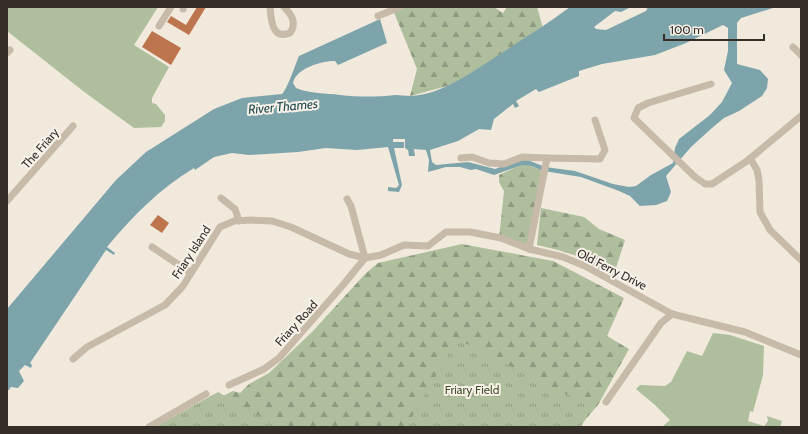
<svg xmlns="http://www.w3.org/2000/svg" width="808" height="434" font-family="Cabin,sans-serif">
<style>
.grass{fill:#afbe9d}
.forest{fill:url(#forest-firs)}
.park{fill:url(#park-tufts)}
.water{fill:#7da4ab;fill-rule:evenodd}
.building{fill:#bd754d}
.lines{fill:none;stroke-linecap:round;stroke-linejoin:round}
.minor{stroke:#c7baa9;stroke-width:7}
.labels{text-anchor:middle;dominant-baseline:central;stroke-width:4;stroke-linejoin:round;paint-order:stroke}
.street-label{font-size:12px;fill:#352d28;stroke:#f8f2e8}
.park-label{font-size:12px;fill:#40512e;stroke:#f8f2e8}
.water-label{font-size:13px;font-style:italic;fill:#214a53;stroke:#f8f2e8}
</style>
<defs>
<pattern id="forest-firs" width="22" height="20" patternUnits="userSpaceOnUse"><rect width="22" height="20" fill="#afbe9d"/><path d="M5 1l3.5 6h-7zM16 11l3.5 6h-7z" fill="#8f9b80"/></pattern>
<pattern id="park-tufts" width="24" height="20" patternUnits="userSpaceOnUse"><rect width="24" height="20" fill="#afbe9d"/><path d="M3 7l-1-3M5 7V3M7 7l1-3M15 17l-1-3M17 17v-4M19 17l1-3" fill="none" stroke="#8f9b80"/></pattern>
</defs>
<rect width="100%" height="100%" fill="#f0e9dc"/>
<g class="grass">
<path d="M7 7H158L134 45 169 67 152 98V103L156 104 165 115V121L161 127 134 128 83 91 7 31Z"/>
<path d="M713 333 730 335 764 346 763 375 753 412 750 411 748 421 764 426 768 421 767 416 782 421 780 427H662L670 420 655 405 636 389 640 385 665 386 671 382 687 351 702 356Z"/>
</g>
<g class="forest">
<path d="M400 7H494L503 13 507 7H537L543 28 467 76 451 85 410 96 417 69 393 10Z"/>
<path d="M523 164 542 170 532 245 499 239 504 191 499 182V175Z"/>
<path d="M541 208 584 217 599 229 625 240 613 277 577 256 558 250 537 245Z"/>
<path d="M462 244 553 261 624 298 607 336 629 349 598 405 579 427H241L198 408 233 391 240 393 249 384 269 373 313 331 365 274 378 263Z"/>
</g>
<g class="park">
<path d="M457 339 592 407 581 427H406Z"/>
<path d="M218 392 279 427H155Z"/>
</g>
<path class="water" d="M570 7H631L621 12 615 11 594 27 596 29 606 30 646 11 648 7H772L773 8 741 18 737 23V64L760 70 768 79 767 88 762 96 739 111 724 118 712 128 691 147 666 176 671 192 667 201 656 205 640 206 630 196 619 191 581 177 544 171 531 166 522 165 494 175 476 169 471 170 460 167H446L428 172 429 160 426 150 414 149 415 156H409L408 150 405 148V139H393V142H404V148H394L402 185 399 192 388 191V187L396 188 399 185 388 147 357 150 326 148 298 152 249 155 232 153 214 157 195 170 194 168C159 189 132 217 107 247L115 253 114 255 106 250 30 363 32 365 31 368 25 365 19 371 24 381 18 388 11 387 7 392V309L116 180 146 152 214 109 242 98 282 94C287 90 296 63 299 56L380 19 387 43 338 65 335 61C322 61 296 68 293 83L296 88C310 94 326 93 340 95 359 97 376 97 395 95 400 95 405 96 410 96 444 95 477 68 505 51 527 36 549 23 570 7ZM723 25 728 28V51L724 70 732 83 722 102 710 115 679 139 675 148 673 163 651 175 636 186 629 187 613 184 575 171 545 167 528 160H521L495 169 468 162 436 165 432 162 430 150 458 141 479 129 491 130 494 119 513 104 515 108 519 106 516 101 536 89 539 92 579 76V71L602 64 655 55 686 43Z"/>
<g class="building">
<path d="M197 7H206L189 35 167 22 171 16 186 25Z"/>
<path d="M152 31 181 48 171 65 142 47Z"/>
<path d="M158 215 169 223 162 233 150 225Z"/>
</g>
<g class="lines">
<g class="minor">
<path d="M183 7V9"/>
<path d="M270 7C271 20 272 40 290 33 297 23 292 15 284 7"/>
<path d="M378 16 400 7"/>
<path d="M159 26 171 7"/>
<path d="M793 47 801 55"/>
<path d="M7 53 10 50"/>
<path d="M711 84 648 103 638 108 634 118 695 177 705 184H712L747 161 801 116"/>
<path d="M461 158 472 157 489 163 504 164 522 157 547 158 529 249"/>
<path d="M547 158 600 159 605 150 595 120"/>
<path d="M750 158 757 170 759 180 760 212 770 230 801 260"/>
<path d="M221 198 235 209 239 221"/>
<path d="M347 199 351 206 365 258"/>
<path d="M7 201 73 126"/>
<path d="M152 247 191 273"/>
<path d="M73 359 87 347 165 305 183 286 220 227 234 221 251 220 272 221 291 227 349 254 365 258 381 255 404 245 428 246 446 232H470L501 238 529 249 563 257 585 266 672 314 745 332 801 355"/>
<path d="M229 385 264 369 279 358 343 285 365 258"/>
<path d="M606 402 661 323 672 314"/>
<path d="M149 427 206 394"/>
</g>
</g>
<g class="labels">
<g class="street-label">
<text transform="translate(40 148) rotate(-49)">The Friary</text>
<text transform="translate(191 252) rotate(-57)">Friary Island</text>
<text transform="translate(612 269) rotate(27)">Old Ferry Drive</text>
<text transform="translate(296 323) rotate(-48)">Friary Road</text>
</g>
<g class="park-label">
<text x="472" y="389">Friary Field</text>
</g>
<g class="water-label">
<text transform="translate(283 106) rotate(-5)">River Thames</text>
</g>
</g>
<rect width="808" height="434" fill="none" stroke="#352d28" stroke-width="16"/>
<path d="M664 34v6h100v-6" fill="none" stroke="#352d28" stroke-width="2"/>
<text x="670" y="34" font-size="12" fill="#352d28" stroke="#f8f2e8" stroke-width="3" paint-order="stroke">100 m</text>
</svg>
